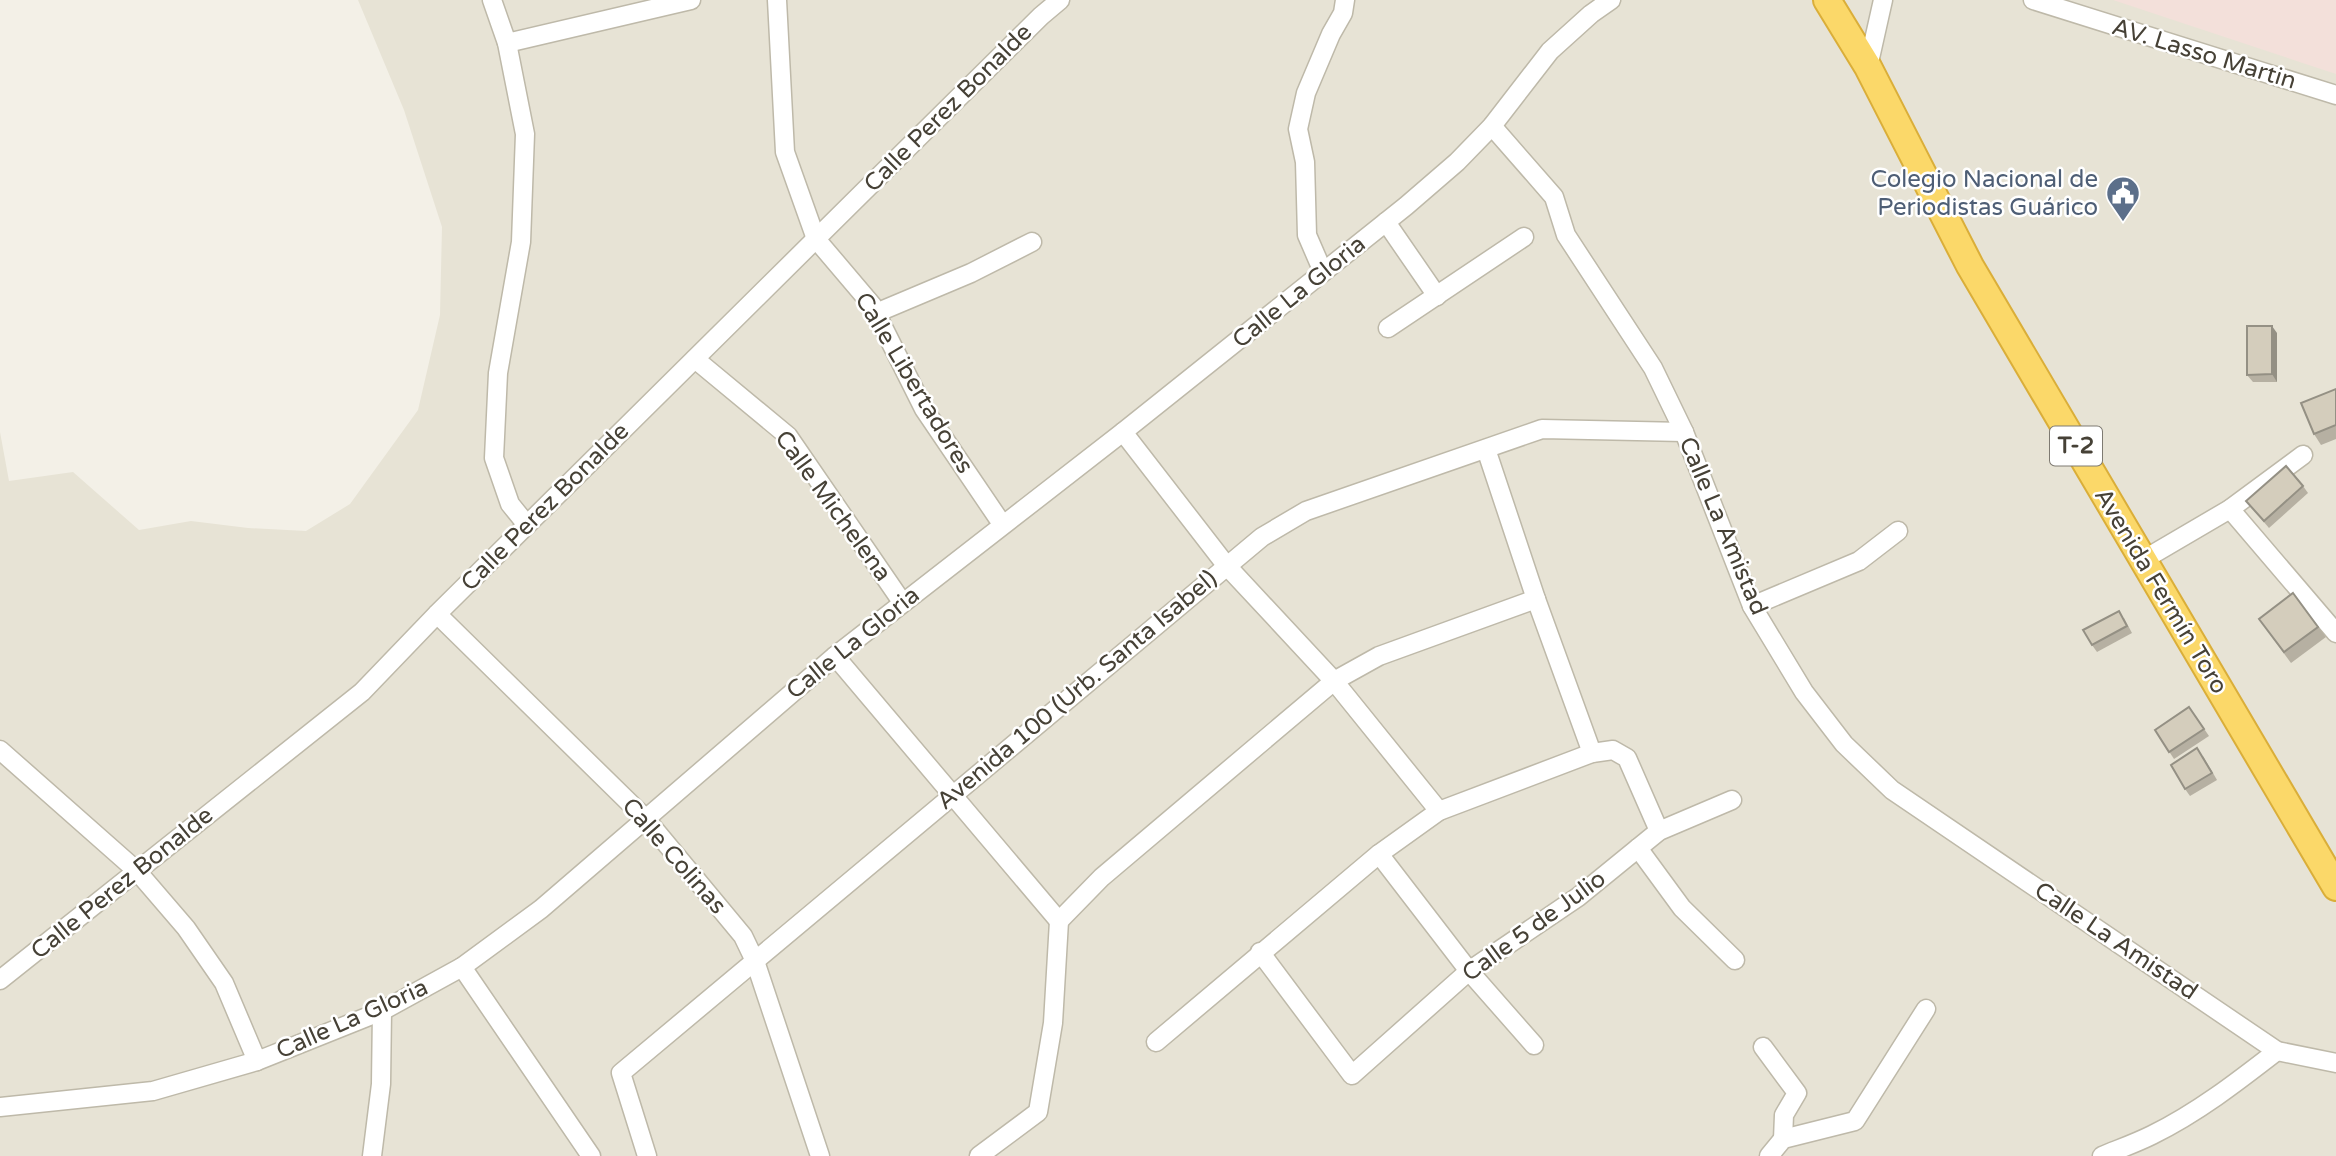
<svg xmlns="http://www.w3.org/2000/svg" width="2336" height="1156" font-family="'Varela Round',sans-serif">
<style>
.residential{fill:#e7e3d5}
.medical{fill:#f3e0da}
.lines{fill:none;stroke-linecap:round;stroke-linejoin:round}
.minor-casing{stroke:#beb9a9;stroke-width:21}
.highway-casing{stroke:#daae39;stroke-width:30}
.minor{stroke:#fff;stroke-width:18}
.highway{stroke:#fbd869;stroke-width:26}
.wall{fill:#b6b0a2}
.shaded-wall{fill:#949084}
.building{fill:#d4cdbc;stroke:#949084;stroke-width:2}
.labels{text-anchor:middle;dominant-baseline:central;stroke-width:5;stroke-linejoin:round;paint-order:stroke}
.shield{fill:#fff;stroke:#7e7a72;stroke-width:2}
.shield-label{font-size:23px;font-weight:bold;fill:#464136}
.street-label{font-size:24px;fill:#464136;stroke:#fff}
.service-label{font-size:24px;fill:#4e5e75;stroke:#fff;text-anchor:end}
</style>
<rect width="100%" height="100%" fill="#f3f0e7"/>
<path class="residential" d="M358 0H2336V1156H0V432L9 481 73 472 139 530 191 521 248 528 306 531 350 504 418 410 440 315 442 227 404 110Z"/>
<path class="medical" d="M2113 0H2336V74Z"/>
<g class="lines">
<g class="minor-casing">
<g id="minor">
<path d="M492 0 507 43 525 134 521 242 498 373 494 458 510 504 527 525"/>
<path d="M777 0 785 152 816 239 872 305 924 409 1002 524"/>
<path d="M2033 0 2336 95"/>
<path d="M507 43 691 0"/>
<path d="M1868 67 1883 0"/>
<path d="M1492 126 1554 197 1566 235 1653 368 1684 432 1752 606 1804 692 1844 744 1892 790 2277 1051 2336 1063"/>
<path d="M1386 222 1437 296"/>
<path d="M1323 272 1307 235 1305 162 1298 129 1306 93 1331 34 1343 13 1345 0"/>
<path d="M876 313 971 273 1032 242"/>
<path d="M1388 328 1524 237"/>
<path d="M695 359 788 436 902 602"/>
<path d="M1123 432 1226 565 1334 681 1439 811"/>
<path d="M1486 449 1536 599 1592 753"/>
<path d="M2230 509 2336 633"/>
<path d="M2143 560 2230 509 2303 455"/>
<path d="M1752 606 1859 561 1898 531"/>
<path d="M437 614 645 818 743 936 755 961 820 1156"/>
<path d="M835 656 1059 921"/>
<path d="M0 750 137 871 186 928 224 983 257 1061"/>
<path d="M1638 848 1682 908 1735 960"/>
<path d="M1379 854 1469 971 1534 1045"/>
<path d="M1059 921 1102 877 1334 681 1379 656 1536 599"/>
<path d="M1260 952 1352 1075 1469 971 1578 897 1659 831 1732 800"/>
<path d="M462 967 591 1156"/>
<path d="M0 980 362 692 437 614 1041 16 1060 0"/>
<path d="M1156 1042 1379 854 1439 811 1592 753 1613 750 1627 758 1659 831"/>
<path d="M1763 1047 1797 1093 1784 1115 1783 1139"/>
<path d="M0 1107 153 1091 257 1061 382 1011 462 967 541 909 835 656 1123 432 1406 206 1457 162 1492 126 1550 51 1591 14 1611 0"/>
<path d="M372 1156 381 1084 382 1011"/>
<path d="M647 1156 621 1073 1262 537 1306 511 1542 429 1684 432"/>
<path d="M979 1156 1038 1112 1053 1023 1059 921"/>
<path d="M1769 1156 1783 1139 1855 1121 1926 1009"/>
<path d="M2102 1156C2119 1149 2136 1143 2152 1135 2197 1113 2237 1082 2277 1051"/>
</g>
</g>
<g class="highway-casing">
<path id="highway" d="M1827 0 1868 67 1970 266 2336 887"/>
</g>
<use href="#minor" class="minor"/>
<use href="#highway" class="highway"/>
</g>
<g class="wall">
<path d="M2277 333V382H2253L2247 375Z"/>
<path d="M2336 389V439L2321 445 2314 434Z"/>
<path d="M2303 486 2308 493 2269 528 2246 501Z"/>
<path d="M2293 593 2326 637 2291 663 2259 619Z"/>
<path d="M2124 618 2132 633 2097 652 2092 645Z"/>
<path d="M2189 707 2209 736 2174 759 2155 730Z"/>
<path d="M2203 756 2217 780 2190 796 2185 789Z"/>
</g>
<path class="shaded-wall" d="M2272 326 2277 333V382L2272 374Z"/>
<g class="building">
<path d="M2247 326H2272V374L2247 375Z"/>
<path d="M2336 389V425L2314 434 2301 403Z"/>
<path d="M2286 466 2303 486 2264 521 2246 501Z"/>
<path d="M2293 593 2318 627 2284 652 2259 619Z"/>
<path d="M2119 611 2127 626 2092 645 2083 630Z"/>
<path d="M2189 707 2204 729 2169 752 2155 730Z"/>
<path d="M2197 748 2212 773 2185 789 2171 765Z"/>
</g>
<defs>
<g id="civic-pin" transform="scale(1.75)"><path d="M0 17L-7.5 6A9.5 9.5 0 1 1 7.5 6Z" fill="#5c6f8a" stroke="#fff"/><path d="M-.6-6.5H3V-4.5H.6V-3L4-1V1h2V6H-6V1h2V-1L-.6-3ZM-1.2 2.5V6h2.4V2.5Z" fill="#fff"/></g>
</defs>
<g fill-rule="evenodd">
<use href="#civic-pin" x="2123" y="193"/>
</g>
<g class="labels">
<rect class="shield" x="2050" y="426.5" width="52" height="39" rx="5"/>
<g class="shield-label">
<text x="2076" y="446">T-2</text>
</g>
<g class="street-label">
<text transform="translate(2204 54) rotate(17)">AV. Lasso Martin</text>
<text transform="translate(948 108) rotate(-45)">Calle Perez Bonalde</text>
<text transform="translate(1299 292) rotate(-39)">Calle La Gloria</text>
<text transform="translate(914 383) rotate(59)">Calle Libertadores</text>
<text transform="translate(833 506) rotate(54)">Calle Michelena</text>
<text transform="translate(545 507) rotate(-45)">Calle Perez Bonalde</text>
<text transform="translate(1723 526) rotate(67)">Calle La Amistad</text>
<text transform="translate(2161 591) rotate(59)">Avenida Fermín Toro</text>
<text transform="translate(853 643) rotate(-39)">Calle La Gloria</text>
<text transform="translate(1077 690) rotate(-40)">Avenida 100 (Urb. Santa Isabel)</text>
<text transform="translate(674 856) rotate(49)">Calle Colinas</text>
<text transform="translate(122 883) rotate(-39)">Calle Perez Bonalde</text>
<text transform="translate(1534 926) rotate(-36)">Calle 5 de Julio</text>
<text transform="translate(2116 941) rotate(34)">Calle La Amistad</text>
<text transform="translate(352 1019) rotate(-24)">Calle La Gloria</text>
</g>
<g class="service-label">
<text x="2098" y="179">Colegio Nacional de<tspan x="2098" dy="28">Periodistas Guárico</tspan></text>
</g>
</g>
</svg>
